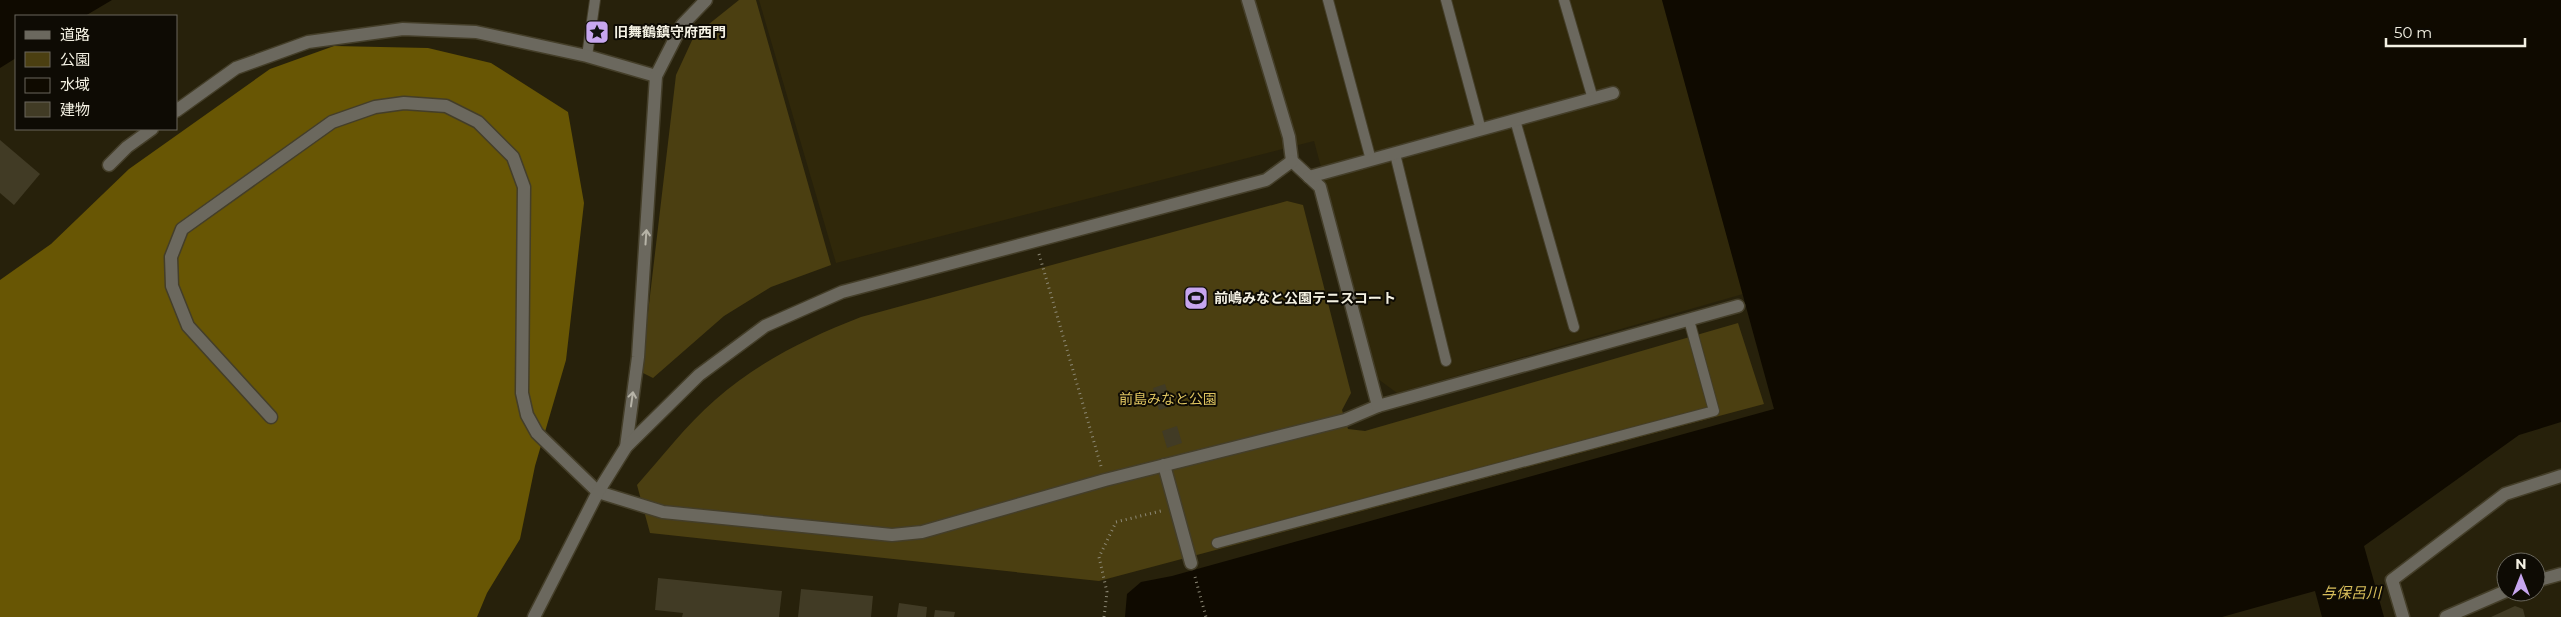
<svg xmlns="http://www.w3.org/2000/svg" width="2561" height="617" font-family="Montserrat,'Noto Sans JP',sans-serif">
<style>
.built{fill:#30280a}
.green{fill:#4b3f11}
.forest{fill:#685604}
.water{fill:#0f0a00}
.building{fill:#413b25}
.lines{fill:none;stroke-linecap:round;stroke-linejoin:round}
.service-casing{stroke:#443e29;stroke-width:12}
.pedestrian-casing{stroke:#443e29;stroke-width:15}
.minor-casing{stroke:#443e29;stroke-width:15}
.tertiary-casing{stroke:#443e29;stroke-width:15}
.path{stroke:#8d8976;stroke-width:3;stroke-dasharray:1 4;stroke-linecap:butt}
.service{stroke:#6b685e;stroke-width:10}
.pedestrian{stroke:#6b685e;stroke-width:12}
.minor{stroke:#6b685e;stroke-width:12}
.tertiary{stroke:#6b685e;stroke-width:12}
.oneway{stroke:#b6b3a7}
.labels{text-anchor:middle;dominant-baseline:central;stroke-width:4;stroke-linejoin:round;paint-order:stroke}
.poi-label{font-size:14px;font-weight:bold;fill:#f4f1e3;stroke:#0e0b04;text-anchor:start}
.park-label{font-size:14px;fill:#ddc360;stroke:#0e0b04}
.water-label{font-size:15px;font-style:italic;fill:#d7bd5a;stroke:#0e0b04}
</style>
<rect width="100%" height="100%" fill="#27210b"/>
<path class="built" d="M759 0H1662L1743 294 1397 393 1378 379 1314 141 836 263Z"/>
<g class="green">
<path d="M739 0H756L831 265 771 287 724 316 653 378 641 372 676 75 694 36Z"/>
<path d="M1287 201 1303 205 1351 393 1342 410 1348 429 1365 431 1738 323 1764 404 1099 581 650 533 637 485C662 457 686 425 715 400 758 362 807 338 861 317Z"/>
</g>
<path class="forest" d="M334 46 428 48 491 63 568 112 584 203 566 360 535 466 520 539 487 593 477 617H0V280L51 244 129 169 270 69Z"/>
<g class="water">
<path d="M0 0H112L85 16H16V58L0 68Z"/>
<path d="M1662 0H2561V422L2519 435 2364 546 2384 617H2322L2315 591 2222 617H1125L1127 594 1141 582 1172 576 1774 409Z"/>
</g>
<g class="building">
<path d="M0 140 40 174 14 205 0 193Z"/>
<path d="M1165 384 1172 406 1159 410 1153 388Z"/>
<path d="M1177 426 1182 443 1167 448 1162 431Z"/>
<path d="M658 578 782 591 779 617H682L683 613 655 610Z"/>
<path d="M801 589 873 596 871 617H798Z"/>
<path d="M899 603 927 607 926 617H897Z"/>
<path d="M2515 606 2523 609 2525 617H2491Z"/>
<path d="M935 610 955 612 954 617H934Z"/>
</g>
<g class="lines">
<g class="service-casing">
<g id="service">
<path d="M1328 0 1371 160"/>
<path d="M1446 0 1481 130"/>
<path d="M1564 0 1593 99"/>
<path d="M587 56 595 0"/>
<path d="M1515 120 1574 327"/>
<path d="M1395 154 1446 361"/>
<path d="M1217 543 1714 411 1689 320"/>
</g>
</g>
<g class="pedestrian-casing">
<g id="pedestrian">
<path d="M1164 465 1191 563"/>
<path d="M598 492 663 512 892 535 922 532 1105 480 1345 420 1378 406"/>
</g>
</g>
<g class="minor-casing">
<g id="minor">
<path d="M176 111 236 68 308 42 403 29 476 32 587 56 656 76"/>
<path d="M109 165 127 147 152 129"/>
<path d="M271 417 188 326 172 286 171 257 182 229 332 122 375 107 404 103 446 106 478 122 513 157 524 187 522 393 527 415 537 433 598 492"/>
<path d="M626 447 638 357 656 76 682 25 706 0"/>
<path d="M2403 617 2392 580 2505 494 2561 476"/>
</g>
</g>
<g class="tertiary-casing">
<g id="tertiary">
<path d="M1248 0 1289 137 1292 161 1320 187 1378 406 1738 306"/>
<path d="M1309 177 1613 93"/>
<path d="M2536 581 2561 574"/>
<path d="M534 617 598 492 626 447 699 375 765 326 842 292 1266 180 1292 161"/>
<path d="M2446 617 2506 591"/>
</g>
</g>
<g class="path">
<path d="M1039 254 1101 466"/>
<path d="M1195 577 1206 617"/>
<path d="M1104 617 1107 592 1099 557 1116 522 1161 511"/>
</g>
<use href="#service" class="service"/>
<use href="#pedestrian" class="pedestrian"/>
<use href="#minor" class="minor"/>
<use href="#tertiary" class="tertiary"/>
</g>
<defs><path id="oneway-shaft" d="M-6 0H5M1.5-3L5.5 0L1.5 3" fill="none" stroke-width="1.6" stroke-linecap="round" stroke-linejoin="round" transform="scale(1.25)"/></defs>
<g class="oneway">
<use href="#oneway-shaft" transform="translate(646 237) rotate(-86)"/>
<use href="#oneway-shaft" transform="translate(632 399) rotate(-82)"/>
</g>
<defs>
<g id="sight-square" transform="scale(1.25)"><rect x="-9" y="-9" width="18" height="18" rx="4" fill="#c7a6ef" stroke="#0e0b04"/><path d="M0-6L1.8-2.2L6-1.7L2.9 1.2L3.7 5.4L0 3.3L-3.7 5.4L-2.9 1.2L-6-1.7L-1.8-2.2Z" fill="#111"/></g>
<g id="stadium-square" transform="scale(1.25)"><rect x="-9" y="-9" width="18" height="18" rx="4" fill="#c7a6ef" stroke="#0e0b04"/><path d="M0-5a6.5 5 0 1 0 0 10a6.5 5 0 1 0 0-10ZM-3.5-1.8h7v3.6h-7Z" fill="#111"/></g>
</defs>
<g fill-rule="evenodd">
<use href="#sight-square" x="597" y="32"/>
<use href="#stadium-square" x="1196" y="298"/>
</g>
<g class="labels">
<g class="poi-label">
<text x="614" y="32">旧舞鶴鎮守府西門</text>
<text x="1214" y="298">前嶋みなと公園テニスコート</text>
</g>
<g class="park-label">
<text x="1168" y="399">前島みなと公園</text>
</g>
<g class="water-label">
<text x="2351" y="592">与保呂川</text>
</g>
</g>
<rect x="15" y="15" width="162" height="115" fill="#0e0b04" stroke="#6a675d"/>
<rect x="25" y="31" width="25" height="8" fill="#6b685e" stroke="#6a675d"/>
<text x="60" y="40" font-size="15" fill="#f4f1e3">道路</text>
<rect x="25" y="52" width="25" height="15" fill="#4b3f11" stroke="#6a675d"/>
<text x="60" y="65" font-size="15" fill="#f4f1e3">公園</text>
<rect x="25" y="78" width="25" height="15" fill="#0f0a00" stroke="#6a675d"/>
<text x="60" y="90" font-size="15" fill="#f4f1e3">水域</text>
<rect x="25" y="102" width="25" height="15" fill="#413b25" stroke="#6a675d"/>
<text x="60" y="115" font-size="15" fill="#f4f1e3">建物</text>
<g transform="translate(2521 577)"><circle r="24" fill="#0e0b04" stroke="#6a675d"/>
<path d="M0-4L9 19L0 12L-9 19Z" fill="#c7a6ef"/>
<text y="-8" font-size="14" font-weight="bold" text-anchor="middle" fill="#f4f1e3">N</text>
</g>
<path d="M2386 38v8h139v-8" fill="none" stroke="#f4f1e3" stroke-width="2.5"/>
<text x="2394" y="38" font-size="15" fill="#f4f1e3" stroke="#0e0b04" stroke-width="4" paint-order="stroke">50 m</text>
</svg>
